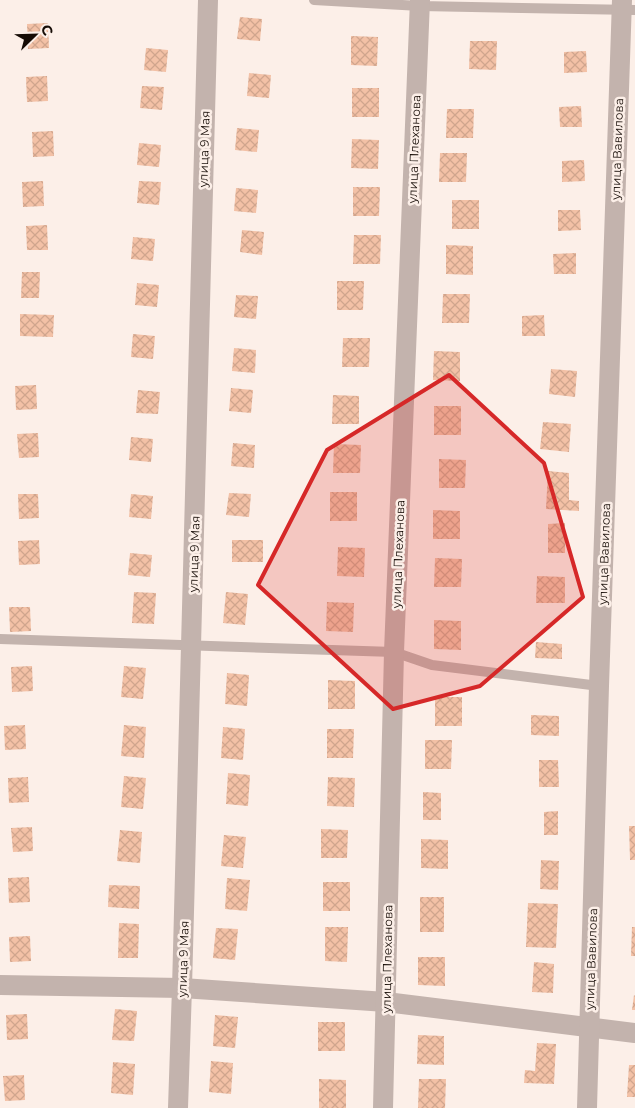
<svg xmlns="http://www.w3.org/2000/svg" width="635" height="1108" font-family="Montserrat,sans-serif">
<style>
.building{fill:url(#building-cross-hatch)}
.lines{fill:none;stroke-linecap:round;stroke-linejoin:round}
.service{stroke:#c3b3ad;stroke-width:10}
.minor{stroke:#c3b3ad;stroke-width:20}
.marked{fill:#d62828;fill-opacity:0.2;stroke:#d62828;stroke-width:4;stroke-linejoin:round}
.labels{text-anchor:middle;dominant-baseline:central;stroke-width:5;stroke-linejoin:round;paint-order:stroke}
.street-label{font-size:12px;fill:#160c06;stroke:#fcefe8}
</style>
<defs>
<pattern id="building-cross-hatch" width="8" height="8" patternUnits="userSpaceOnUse" patternTransform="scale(1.25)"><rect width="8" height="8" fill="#f3c1a6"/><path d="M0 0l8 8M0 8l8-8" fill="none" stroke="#d0a58d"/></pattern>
</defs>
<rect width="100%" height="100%" fill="#fcefe8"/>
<g class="building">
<path d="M240 17 262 19 260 41 237 39Z"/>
<path d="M48 23 49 48 28 49 27 24Z"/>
<path d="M351 36 378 37 377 66 351 65Z"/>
<path d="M470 41H497L496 70 469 69Z"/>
<path d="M146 48 168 50 166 72 144 70Z"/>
<path d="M586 51 587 72 564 73V52Z"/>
<path d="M249 73 271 75 269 98 247 96Z"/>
<path d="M47 76 48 101 27 102 26 77Z"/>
<path d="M142 86 164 87 162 110 140 108Z"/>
<rect x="352" y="88" width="27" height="29"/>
<path d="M581 106 582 127H560L559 107Z"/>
<path d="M447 109H474L473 138H446Z"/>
<path d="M237 128 259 130 257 152 235 150Z"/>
<path d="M53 131 54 156 33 157 32 132Z"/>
<path d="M352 139 379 140 378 169 351 168Z"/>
<path d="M139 143 161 145 159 167 137 165Z"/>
<path d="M440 153H467L466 182H439Z"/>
<path d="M584 160 585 181 562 182V161Z"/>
<path d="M43 181 44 206 23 207 22 182Z"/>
<path d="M139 181 161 182 159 205 137 203Z"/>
<path d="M353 187H380L379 216H353Z"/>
<path d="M236 188 258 190 256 213 234 211Z"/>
<rect x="452" y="200" width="27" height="29"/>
<path d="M558 210H580L581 230 558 231Z"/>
<path d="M47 225 48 250H27L26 226Z"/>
<path d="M242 230 264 232 262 255 240 252Z"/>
<path d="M354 235H381L380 264H353Z"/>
<path d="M133 237 155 239 153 261 131 259Z"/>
<path d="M446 245 473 246V275L446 274Z"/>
<path d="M576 253V274H554L553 254Z"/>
<path d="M22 272H40L39 298H21Z"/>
<path d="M337 281H364L363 310H337Z"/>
<path d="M137 283 159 285 157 307 135 305Z"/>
<path d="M443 294H470L469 323H442Z"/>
<path d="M236 295 258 296 256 319 234 317Z"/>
<path d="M20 314 54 315 53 337 20 336Z"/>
<path d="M544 315 545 336H522V316Z"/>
<path d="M133 334 155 336 153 359 131 357Z"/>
<path d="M343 338H370L369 367H342Z"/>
<path d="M234 348 256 350 255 373 232 371Z"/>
<path d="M434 351 460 352V381L433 380Z"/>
<path d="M551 369 577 371 575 397 549 394Z"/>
<path d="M36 385 37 409 16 410 15 386Z"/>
<path d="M231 388 253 390 251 413 229 411Z"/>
<path d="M138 390 160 392 158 414 136 413Z"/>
<path d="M333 395 359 396V424H332Z"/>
<rect x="434" y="406" width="27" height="29"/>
<path d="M543 422 571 424 569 452 540 449Z"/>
<path d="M38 433 39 457 19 458 17 434Z"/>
<path d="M131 437 153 439 151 462 129 460Z"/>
<path d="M233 443 255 445 254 468 231 466Z"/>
<path d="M334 444 361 445 360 473H333Z"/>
<path d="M439 459 466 460 465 488H439Z"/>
<path d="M548 471 569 473V500L579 501V511L546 509Z"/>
<rect x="330" y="492" width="27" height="29"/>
<path d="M229 493 251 494 249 517 226 515Z"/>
<path d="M18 494H38L39 518 19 519Z"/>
<path d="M131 494 153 496 151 519 129 517Z"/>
<path d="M433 510 460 511V539H433Z"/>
<path d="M565 523V553H548V524Z"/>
<path d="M39 540 40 564 19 565 18 541Z"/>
<rect x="232" y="540" width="31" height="22"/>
<path d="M338 547 365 548 364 577 337 576Z"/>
<path d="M130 553 152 555 150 577 128 575Z"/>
<path d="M435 558 462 559 461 587H434Z"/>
<path d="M537 576 565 577V603H536Z"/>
<path d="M134 592 156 593 154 624 132 623Z"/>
<path d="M226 592 248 594 245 625 223 623Z"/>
<path d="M327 602 354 603 353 632 326 631Z"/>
<path d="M9 607H30L31 631 10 632Z"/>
<path d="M434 620 461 621V650L434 649Z"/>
<path d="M536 642 562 644V659L535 658Z"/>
<path d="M32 666 33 691 12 692 11 667Z"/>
<path d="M124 666 146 668 143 699 121 697Z"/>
<path d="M227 673 249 675 247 706 225 704Z"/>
<path d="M328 680 355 681V709H328Z"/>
<rect x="435" y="697" width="27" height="29"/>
<path d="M531 715 559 716V736L531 735Z"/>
<path d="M25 725 26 749 5 750 4 726Z"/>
<path d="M124 725 146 727 144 758 121 756Z"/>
<path d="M223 727 245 729 243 760 221 758Z"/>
<path d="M327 729H354L353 758H327Z"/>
<path d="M425 740H452L451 769H425Z"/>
<path d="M539 760H558L559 787H539Z"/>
<path d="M228 773 250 775 248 806 226 804Z"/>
<path d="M124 776 146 778 143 809 121 807Z"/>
<path d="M28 777 29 802 9 803 8 778Z"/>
<path d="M328 777 355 778 354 807 327 806Z"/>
<path d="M423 792 441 793V820H423Z"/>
<path d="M558 811V835H544V812Z"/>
<path d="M629 826H635V860H630Z"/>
<path d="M32 827 33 851 13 852 11 828Z"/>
<path d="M321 829 348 830 347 858H321Z"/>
<path d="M120 830 142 832 140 863 117 861Z"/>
<path d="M224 835 246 837 243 868 221 866Z"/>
<path d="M421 839 448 840V869L421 868Z"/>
<path d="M541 860 559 861 558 890 540 889Z"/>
<path d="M29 877 30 902 9 903 8 878Z"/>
<path d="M227 878 250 880 247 911 225 909Z"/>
<rect x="323" y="882" width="27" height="29"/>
<path d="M109 885 140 886 139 909 108 907Z"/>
<rect x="420" y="897" width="24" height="35"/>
<path d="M528 903 558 904 556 948 526 947Z"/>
<path d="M119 923 139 924 138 958H118Z"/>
<path d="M325 927H348L347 962 325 961Z"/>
<path d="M632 927H635V956H631Z"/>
<path d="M216 928 238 929 235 960 213 958Z"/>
<path d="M30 936 31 961 10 962 9 937Z"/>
<path d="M418 957H445V986L418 985Z"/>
<path d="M534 962 554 964 553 993 532 992Z"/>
<path d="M634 995 635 996V1010H632Z"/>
<path d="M115 1009 137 1011 134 1041 112 1040Z"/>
<path d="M27 1014 28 1039 7 1040 6 1015Z"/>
<path d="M215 1015 238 1017 235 1048 213 1046Z"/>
<rect x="318" y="1022" width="27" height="29"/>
<path d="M418 1035 444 1036V1065L417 1064Z"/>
<path d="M537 1043 556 1044 554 1084 524 1083 525 1070 535 1071Z"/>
<path d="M211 1061 233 1063 231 1094 209 1092Z"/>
<path d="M113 1062 135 1064 133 1095 111 1093Z"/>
<path d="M629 1065H635V1097H627Z"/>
<path d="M24 1075 25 1100 5 1101 3 1076Z"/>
<path d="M319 1079 346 1080V1108H319Z"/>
<path d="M419 1079H446L445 1108H418Z"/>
</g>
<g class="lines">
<g class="service">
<path d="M314 0 420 6 635 10"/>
<path d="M0 639 394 652 432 665 599 686"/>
</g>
<g class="minor">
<path d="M0 985 182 988 386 1002 635 1033"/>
<path d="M178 1108 182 988 208 0"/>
<path d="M383 1108 394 652 420 0"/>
<path d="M587 1108 599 686 622 0"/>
</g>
</g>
<path class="marked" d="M449 375 544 463 583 597 480 686 393 709 258 585 327 450Z"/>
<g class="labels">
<g class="street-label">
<text transform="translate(204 149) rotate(-88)">улица 9 Мая</text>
<text transform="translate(414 149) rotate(-88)">улица Плеханова</text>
<text transform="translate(617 149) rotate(-88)">улица Вавилова</text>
<text transform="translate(194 554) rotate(-88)">улица 9 Мая</text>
<text transform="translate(398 554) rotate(-88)">улица Плеханова</text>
<text transform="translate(604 554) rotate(-88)">улица Вавилова</text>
<text transform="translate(183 959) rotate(-88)">улица 9 Мая</text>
<text transform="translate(387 959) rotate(-89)">улица Плеханова</text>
<text transform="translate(591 959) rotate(-88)">улица Вавилова</text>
</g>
</g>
<g transform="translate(35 35) rotate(67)" stroke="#fcefe8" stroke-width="4" paint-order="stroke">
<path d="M0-4L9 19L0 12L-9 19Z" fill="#160c06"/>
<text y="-8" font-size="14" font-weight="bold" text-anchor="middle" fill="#160c06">С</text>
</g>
</svg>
